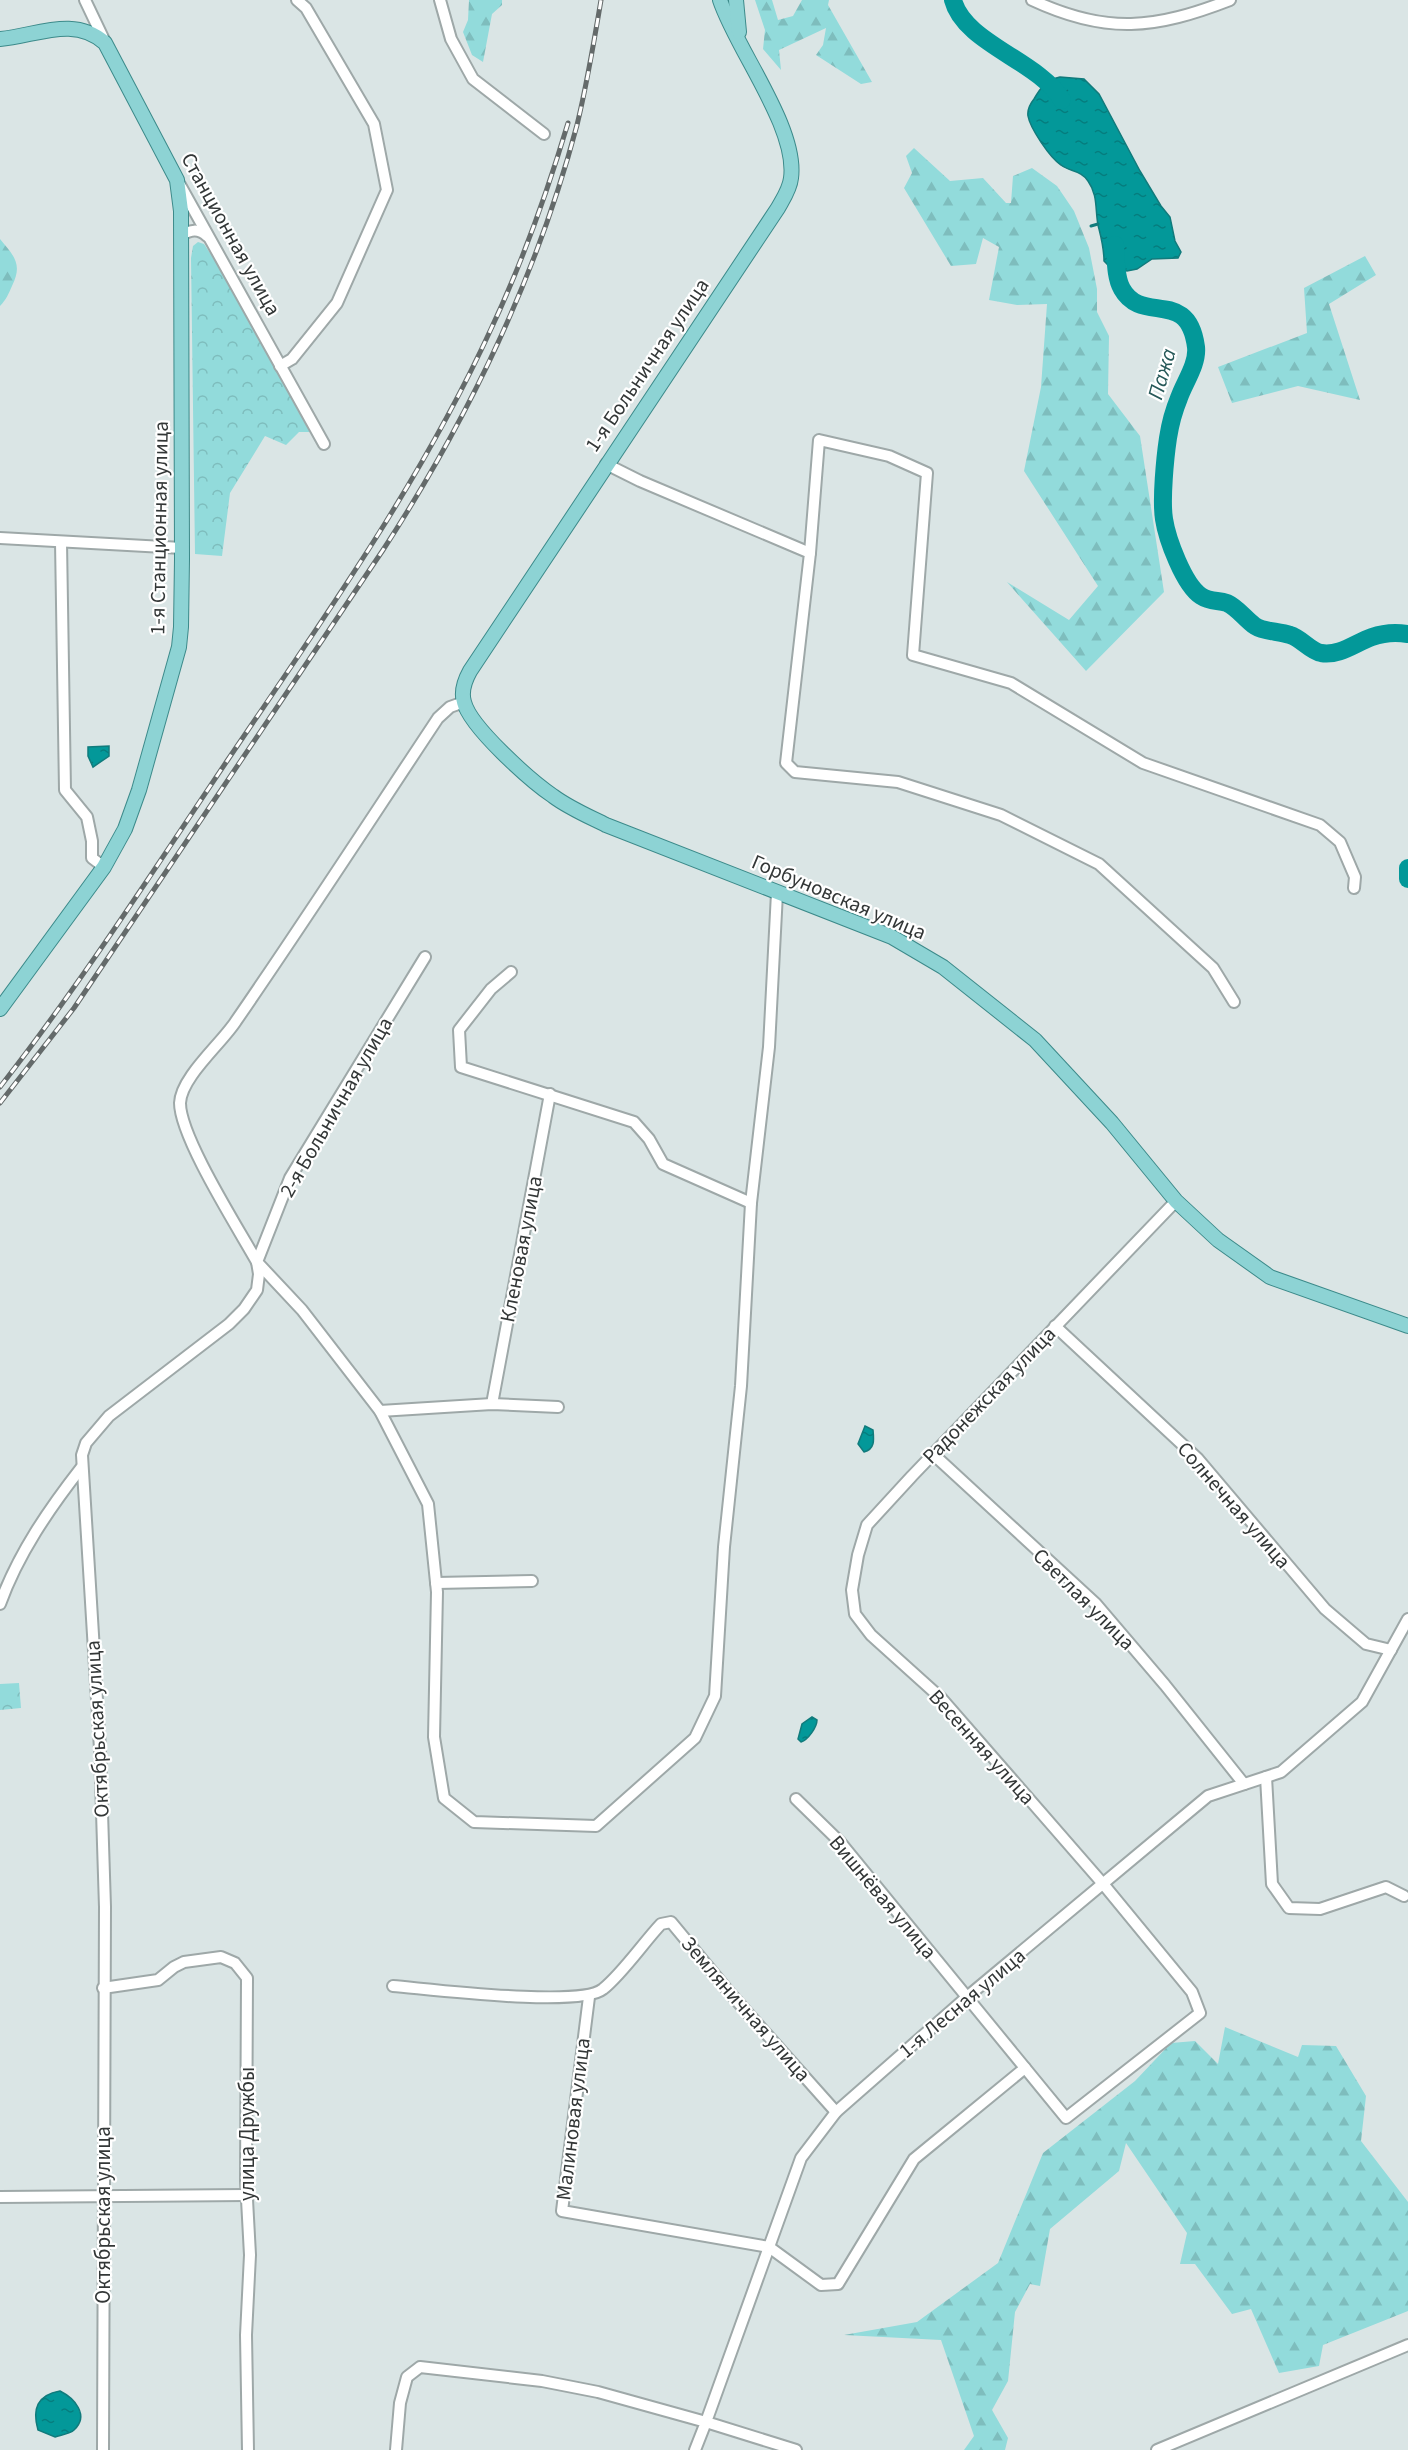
<svg xmlns="http://www.w3.org/2000/svg" width="1408" height="2450" font-family="'Source Sans 3',sans-serif">
<style>
.forest{fill:url(#forest-firs)}
.park{fill:url(#park-crowns)}
.water{fill:url(#water-ripples);stroke:#117b7c;stroke-width:1.5}
.lines{fill:none;stroke-linecap:round;stroke-linejoin:round}
.stream{stroke:#117b7c;stroke-width:3}
.river{stroke:#039899;stroke-width:18}
.minor-casing{stroke:#9ea8a8;stroke-width:14}
.major-casing{stroke:#3c8a8a;stroke-width:16}
.minor{stroke:#fff;stroke-width:10}
.major{stroke:#8dd3d4;stroke-width:14}
.rail-casing{stroke:#646a6a;stroke-width:5}
.rail{stroke:#fff;stroke-width:3;stroke-dasharray:9;stroke-linecap:butt}
.labels{text-anchor:middle;dominant-baseline:central;stroke-width:4.5;stroke-linejoin:round;paint-order:stroke}
.street-label{font-size:21px;fill:#333737;stroke:#fff}
.water-label{font-size:22px;font-style:italic;fill:#265858;stroke:#fff}
</style>
<defs>
<pattern id="forest-firs" width="22" height="20" patternUnits="userSpaceOnUse" patternTransform="scale(1.5)"><rect width="22" height="20" fill="#92dbdb"/><path d="M5 1l3.5 6h-7zM16 11l3.5 6h-7z" fill="#7ebdbd"/></pattern>
<pattern id="park-crowns" width="20" height="18" patternUnits="userSpaceOnUse" patternTransform="scale(1.5)"><rect width="20" height="18" fill="#92dbdb"/><path d="M2 6a3 3 0 1 1 6 0M12 15a3 3 0 1 1 6 0" fill="none" stroke="#7ebdbd"/></pattern>
<pattern id="water-ripples" width="26" height="14" patternUnits="userSpaceOnUse" patternTransform="scale(1.5)"><rect width="26" height="14" fill="#039899"/><path d="M2 4q2-2 4 0t4 0M15 11q2-2 4 0t4 0" fill="none" stroke="#057d7e"/></pattern>
</defs>
<rect width="100%" height="100%" fill="#dae5e5"/>
<g class="forest">
<path d="M469 0H502V5L492 14 483 62 472 55 463 32 468 20Z"/>
<path d="M755 0H772L778 20 793 16 802 0H829L828 5 872 82 861 84 816 55 823 45 826 28 779 50 781 70 763 49 765 30Z"/>
<path d="M914 148 950 181 983 178 1006 203H1011L1013 176 1032 168 1057 186 1074 211 1089 248 1097 289V312L1109 336 1108 394 1140 436 1164 592 1086 671 1007 582 1069 620 1098 586 1024 471 1041 387 1047 304 1017 305 989 300 999 247 983 238 976 264 951 266 904 188 912 173 906 156Z"/>
<path d="M0 239C14 256 23 264 12 286 9 293 6 300 0 306Z"/>
<path d="M1365 256 1376 275 1329 304 1360 400 1298 386 1232 403 1218 367 1307 333 1304 288Z"/>
<path d="M1225 2027 1298 2057 1302 2045 1336 2046 1366 2096 1361 2141 1408 2202V2311L1323 2345 1319 2366 1279 2373 1251 2309 1232 2314 1195 2264H1180L1187 2233 1126 2143 1119 2171 1050 2229 1040 2286 1030 2284 1015 2312 1008 2381 992 2410 1008 2438 1005 2450H964L974 2436 941 2340 844 2335 917 2322 998 2263 1043 2153 1135 2081 1171 2043 1195 2041 1218 2064Z"/>
</g>
<g class="park">
<path d="M198 242 204 244 214 259 312 432H299L286 445 265 436 230 493 222 556 195 554 191 258 193 246Z"/>
<path d="M19 1683 21 1708 0 1710V1684Z"/>
</g>
<g class="water">
<path d="M1060 77 1084 79 1099 94 1140 171 1161 206 1170 217 1175 241 1181 252 1178 258 1152 259 1137 269 1127 271 1109 266 1104 261C1104 247 1101 237 1098 225 1095 209 1098 195 1088 181 1081 170 1070 172 1061 165 1050 158 1030 128 1028 116 1027 109 1030 104 1034 99 1041 87 1046 80 1060 77Z"/>
<path d="M109 746V756L93 767 88 756V747Z"/>
<path d="M865 1426 873 1430C874 1440 875 1449 864 1452L858 1444Z"/>
<path d="M812 1717 817 1720C817 1727 808 1740 801 1742L798 1739 802 1724Z"/>
<path d="M60 2391C74 2398 90 2415 74 2430 70 2434 60 2435 55 2437L38 2430C32 2409 37 2395 60 2391Z"/>
</g>
<g class="lines">
<path class="stream" d="M1091 226 1098 224"/>
<g class="river">
<path d="M953 0C964 43 1039 61 1062 100"/>
<path d="M1115 245C1116 259 1115 277 1122 289 1142 325 1188 287 1196 347 1198 364 1184 383 1179 398 1174 410 1170 425 1168 438 1165 458 1161 500 1164 519 1167 539 1184 585 1201 596 1210 602 1218 600 1227 603 1238 608 1245 619 1255 626 1264 632 1279 631 1290 635 1301 638 1310 651 1321 653 1340 656 1355 643 1372 637 1383 633 1396 632 1408 634"/>
<path d="M1408 868V879"/>
</g>
<g class="minor-casing">
<g id="minor">
<path d="M85 0 105 42"/>
<path d="M440 0 451 39 473 79 544 134"/>
<path d="M1032 0C1107 35 1155 29 1230 0"/>
<path d="M180 185 324 444"/>
<path d="M181 235C191 230 198 228 207 236"/>
<path d="M280 366 292 359 337 303 387 190 374 124 306 8 297 0"/>
<path d="M606 464 640 481 810 553 786 763 795 772 898 782 1001 815 1099 864 1213 968 1234 1002"/>
<path d="M0 538 182 548"/>
<path d="M61 542 65 790 87 817 92 841V858L104 867"/>
<path d="M810 553 819 440 889 456 927 473 913 655 1011 683 1143 763 1320 825 1340 842 1355 877 1354 888"/>
<path d="M425 957 290 1178 257 1262 302 1310 380 1411 428 1504 437 1592 434 1737 444 1798 474 1822 596 1826 695 1738 715 1696 724 1547 741 1386 751 1203 769 1047 777 893"/>
<path d="M511 972 491 989 459 1030 461 1067 634 1122 649 1139 663 1164 751 1203"/>
<path d="M1055 1326 1198 1459 1325 1609 1366 1644 1391 1650"/>
<path d="M492 1404 550 1094"/>
<path d="M380 1411 492 1404 558 1407"/>
<path d="M933 1454 1096 1604 1165 1685 1244 1784"/>
<path d="M436 1583 532 1581"/>
<path d="M0 1604C18 1554 49 1509 81 1468"/>
<path d="M1266 1777 1272 1884 1289 1908 1320 1909 1386 1887 1404 1896"/>
<path d="M796 1799 840 1842 1066 2118 1200 2013 1192 1992 1104 1885 942 1699 871 1635 855 1614 852 1590 858 1555 867 1525 912 1476 1176 1201"/>
<path d="M393 1986C430 1989 580 2008 603 1989 622 1974 644 1942 661 1924L671 1922 729 1992 836 2112"/>
<path d="M103 1988 158 1980 174 1967 184 1962 221 1957 235 1963 247 1978 246 2181 250 2255 246 2335 248 2450"/>
<path d="M589 1997 562 2211 769 2247 821 2285 838 2284 914 2159 1025 2068"/>
<path d="M0 2197 247 2195"/>
<path d="M103 2450 105 1907 100 1749 82 1455 86 1443 109 1416 229 1324 244 1309 257 1290 259 1274 257 1262C238 1228 180 1137 180 1103 181 1077 222 1043 236 1021 305 921 371 819 438 718L450 707 464 702"/>
<path d="M396 2450 400 2403 407 2377 420 2367 542 2381 598 2392 706 2422 695 2450"/>
<path d="M796 2450 706 2422 801 2158 836 2112 967 1997 1208 1796 1281 1772 1362 1702 1408 1619"/>
<path d="M1157 2450 1408 2345"/>
</g>
</g>
<g class="major-casing">
<g id="major">
<path d="M720 0C736 49 798 128 791 178 790 189 783 199 778 208L470 671C465 680 461 692 464 702 470 727 531 781 553 796 569 808 588 816 606 825L892 937 943 967 1035 1040 1112 1123 1176 1201 1218 1240 1270 1277 1408 1326"/>
<path d="M736 0 739 32"/>
<path d="M0 39C36 36 74 15 105 43L177 180 181 211 182 559 181 627 179 647 139 790 125 829 104 867 0 1009"/>
</g>
</g>
<use href="#minor" class="minor"/>
<use href="#major" class="major"/>
<g class="rail-casing">
<g id="rail">
<path d="M0 1087C82 982 155 868 229 758 323 619 421 482 491 329 522 263 547 193 568 123"/>
<path d="M0 1103 74 1008 383 550C468 419 537 276 577 125 587 84 594 42 601 0"/>
</g>
</g>
<use href="#rail" class="rail"/>
</g>
<g class="labels">
<g class="street-label">
<text transform="translate(231 234) rotate(61)">Станционная улица</text>
<text transform="translate(647 365) rotate(-56)">1-я Больничная улица</text>
<text transform="translate(159 528) rotate(-89)">1-я Станционная улица</text>
<text transform="translate(839 897) rotate(23)">Горбуновская улица</text>
<text transform="translate(336 1107) rotate(-60)">2-я Больничная улица</text>
<text transform="translate(521 1249) rotate(-79)">Кленовая улица</text>
<text transform="translate(989 1395) rotate(-46)">Радонежская улица</text>
<text transform="translate(1234 1505) rotate(49)">Солнечная улица</text>
<text transform="translate(1084 1599) rotate(45)">Светлая улица</text>
<text transform="translate(97 1729) rotate(-93)">Октябрьская улица</text>
<text transform="translate(982 1747) rotate(48)">Весенняя улица</text>
<text transform="translate(883 1897) rotate(50)">Вишнёвая улица</text>
<text transform="translate(962 2003) rotate(-40)">1-я Лесная улица</text>
<text transform="translate(746 2009) rotate(49)">Земляничная улица</text>
<text transform="translate(573 2119) rotate(-83)">Малиновая улица</text>
<text transform="translate(247 2134) rotate(-90)">улица Дружбы</text>
<text transform="translate(103 2215) rotate(-90)">Октябрьская улица</text>
</g>
<g class="water-label">
<text transform="translate(1162 374) rotate(-74)">Пажа</text>
</g>
</g>
</svg>
